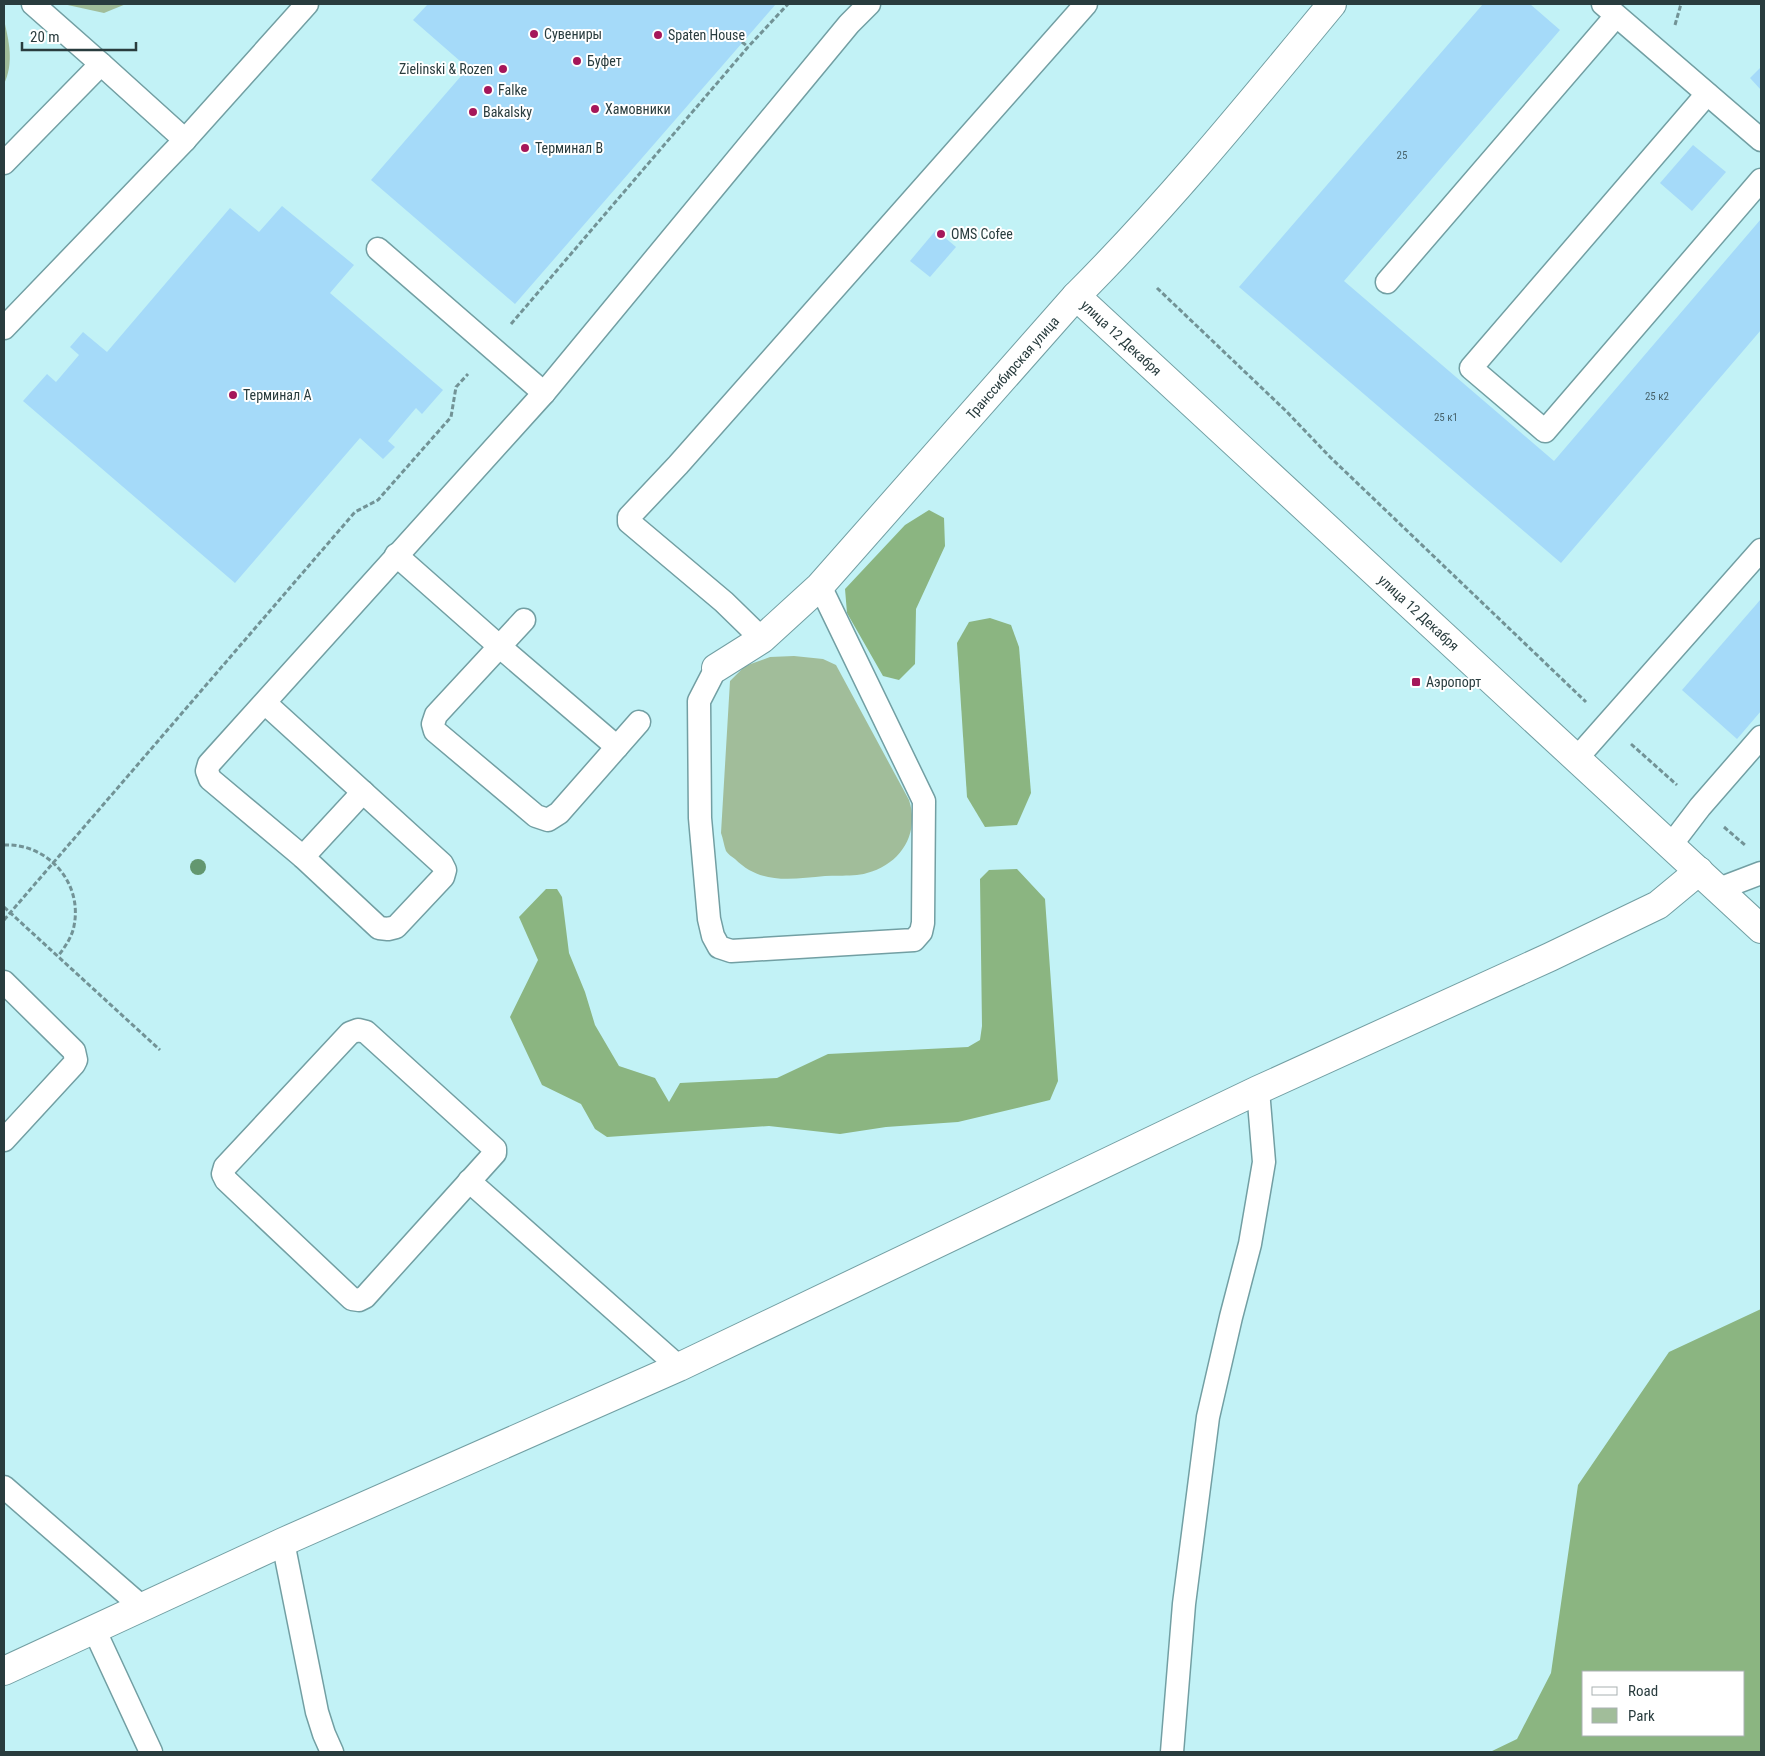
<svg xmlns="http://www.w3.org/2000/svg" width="1765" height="1756" font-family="'Roboto Condensed',sans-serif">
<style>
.green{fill:#a1bd9a}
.forest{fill:#8bb581;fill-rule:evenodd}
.building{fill:#a5daf9}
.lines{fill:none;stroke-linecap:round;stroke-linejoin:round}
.lane-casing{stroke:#729fa3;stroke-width:25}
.street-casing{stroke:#729fa3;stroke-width:30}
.secondary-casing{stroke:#729fa3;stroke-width:30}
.path{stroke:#729396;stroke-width:3;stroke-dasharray:5 2.5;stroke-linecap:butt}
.lane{stroke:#fff;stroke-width:22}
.street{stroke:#fff;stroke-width:28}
.secondary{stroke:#fff;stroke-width:28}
.tree{fill:#63976f}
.poi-dot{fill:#a5175a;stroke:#fff;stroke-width:2}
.labels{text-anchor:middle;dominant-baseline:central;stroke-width:4;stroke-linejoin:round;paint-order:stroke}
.number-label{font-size:11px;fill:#48646d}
.poi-label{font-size:14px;fill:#293c3e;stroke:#fff;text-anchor:start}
.street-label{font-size:14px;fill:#293c3e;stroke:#fff}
</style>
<rect width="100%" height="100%" fill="#c2f2f6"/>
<g class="green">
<path d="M63 4H126L104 13Z"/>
<path d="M4 20C9 41 14 63 4 84Z"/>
<path d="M794 656 823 659 836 665 909 800C920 833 901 864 867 873 854 877 838 875 825 876 792 879 761 885 735 859 732 857 728 854 726 851 724 846 723 838 721 833L730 681 745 666 770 657Z"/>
</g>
<g class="forest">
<path d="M929 510 944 518 945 546 916 609 915 664 899 680 883 676 847 613 845 589 905 525Z"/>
<path d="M990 618 1011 625 1019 647 1031 793 1017 825 985 827 967 797 957 643 969 622Z"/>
<path d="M1017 869 1045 899 1058 1081 1050 1100 958 1122 886 1127 840 1134 769 1126 607 1137 595 1129 581 1104 542 1085 510 1017 538 960 519 917 546 889H557L562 897 569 953 585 992 595 1025 619 1066 655 1078 669 1102 680 1083 777 1078 828 1054 968 1047 980 1040 982 1026 980 879 989 870Z"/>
<path d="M1761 1309V1752H1490L1517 1739 1551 1673 1578 1485 1669 1352ZM1584 1672H1744V1735H1584Z"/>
</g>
<g class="building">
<path d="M428 4H776L515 304 371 180 468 68 413 20Z"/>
<path d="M1483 4H1530L1560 30 1344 281 1554 461 1761 219V330L1561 563 1239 287Z"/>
<path d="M1761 67V90L1750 78Z"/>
<path d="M1693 145 1726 172 1692 211 1660 183Z"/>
<path d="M282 206 354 265 330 293 443 390 422 414 416 408 388 441 395 447 383 459 360 438 235 583 23 401 47 374 56 382 79 355 70 347 83 332 107 352 230 208 259 232Z"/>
<path d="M936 230 956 247 930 277 910 261Z"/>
<path d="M1761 599V711L1737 739 1682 690Z"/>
</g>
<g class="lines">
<g class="lane-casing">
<g id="lane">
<path d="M1603 4 1761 140"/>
<path d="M101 64 185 140"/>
<path d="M1707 94 1471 368 1545 431 1761 180"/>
<path d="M4 163 101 64 33 4"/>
<path d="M378 249 544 393"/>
<path d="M1387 282 1616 16"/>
<path d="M4 328 185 140 307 4"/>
<path d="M396 555 499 646 617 747"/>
<path d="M524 620 436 715 433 724 435 731 536 816 548 820 559 813 639 722"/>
<path d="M762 639 724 602 629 522V517L678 465 1086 4"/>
<path d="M716 668 699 701 700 818 709 919 713 936 719 947 731 951 914 940 921 932 923 923 924 801 820 586"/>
<path d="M265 703 442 864 445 870 443 877 396 927 388 929 379 928 303 857 210 779 207 771 209 764 544 393 849 24 869 4"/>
<path d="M1577 758 1761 550"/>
<path d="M1671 845 1700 807 1761 737"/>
<path d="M303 857 363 792"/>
<path d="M1719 889 1761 873"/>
<path d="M4 982 74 1051 76 1060 74 1064 4 1140"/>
<path d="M358 1030 366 1032 495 1149V1153L365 1297 359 1300 352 1299 226 1180 223 1174 225 1167 350 1033Z"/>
<path d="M469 1181 679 1367"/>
<path d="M4 1487 142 1607"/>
<path d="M283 1542 317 1712 324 1734 332 1752"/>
<path d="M94 1629 151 1752"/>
<path d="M1172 1752 1184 1604 1208 1417 1231 1317 1250 1244 1264 1162 1258 1090"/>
</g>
</g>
<g class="street-casing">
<g id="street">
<path id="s1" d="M716 668 762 639 820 586 1076 296"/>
<path d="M4 1671 283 1542 679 1367 1258 1090 1550 957 1658 905 1699 871"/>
</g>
</g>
<g class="secondary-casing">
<g id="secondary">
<path id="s2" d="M1332 4C1250 103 1168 204 1076 296L1761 929"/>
</g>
</g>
<g class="path">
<path d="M1675 25 1681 4"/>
<path d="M742 42 748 47"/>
<path d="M1157 288 1286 411 1330 457 1586 702"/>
<path d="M511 324 748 47 788 4"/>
<path d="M1631 744 1677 785"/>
<path d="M1724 827 1746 846"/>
<path d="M4 845C47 843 83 882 74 926 72 937 65 947 58 956"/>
<path d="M4 907 160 1050"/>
<path d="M4 920 355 512 378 500 451 417 456 387 468 374"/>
</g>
<use href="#lane" class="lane"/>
<use href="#street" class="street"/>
<use href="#secondary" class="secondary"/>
</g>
<circle class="tree" cx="198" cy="867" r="8"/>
<g class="poi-dot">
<circle cx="534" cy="34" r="5"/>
<circle cx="658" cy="35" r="5"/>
<circle cx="577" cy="61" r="5"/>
<circle cx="503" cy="69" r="5"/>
<circle cx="488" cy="90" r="5"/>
<circle cx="595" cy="109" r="5"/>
<circle cx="473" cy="112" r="5"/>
<circle cx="525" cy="148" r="5"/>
<circle cx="941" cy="234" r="5"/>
<circle cx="233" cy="395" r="5"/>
<rect x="1411" y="677" width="10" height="10" rx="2.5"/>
</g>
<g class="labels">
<g class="number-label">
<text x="1402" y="155">25</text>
<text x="1657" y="396">25 к2</text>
<text x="1446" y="417">25 к1</text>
</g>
<g class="poi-label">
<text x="544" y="34">Сувениры</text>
<text x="668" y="35">Spaten House</text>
<text x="587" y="61">Буфет</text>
<text x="493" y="69" text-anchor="end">Zielinski &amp; Rozen</text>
<text x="498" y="90">Falke</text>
<text x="605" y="109">Хамовники</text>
<text x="483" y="112">Bakalsky</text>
<text x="535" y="148">Терминал B</text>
<text x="951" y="234">OMS Cofee</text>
<text x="243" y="395">Терминал A</text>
<text x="1426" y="682">Аэропорт</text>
</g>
<g class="street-label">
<text stroke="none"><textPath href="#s2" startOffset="450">улица 12 Декабря</textPath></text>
<text stroke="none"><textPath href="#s1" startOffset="424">Транссибирская улица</textPath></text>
<text stroke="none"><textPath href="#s2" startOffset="855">улица 12 Декабря</textPath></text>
</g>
</g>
<rect width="1765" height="1756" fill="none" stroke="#293c3e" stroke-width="10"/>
<rect x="1582" y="1671" width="162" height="65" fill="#ffffff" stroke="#a9b1b2"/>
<rect x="1592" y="1687" width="25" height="8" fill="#ffffff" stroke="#a9b1b2"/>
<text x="1628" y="1696" font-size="15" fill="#293c3e">Road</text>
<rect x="1592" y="1708" width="25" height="15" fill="#a1bd9a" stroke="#a9b1b2"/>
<text x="1628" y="1721" font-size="15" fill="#293c3e">Park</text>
<path d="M22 42v8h114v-8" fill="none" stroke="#293c3e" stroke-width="2.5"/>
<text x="30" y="42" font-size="15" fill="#293c3e" stroke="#ffffff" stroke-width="4" paint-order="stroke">20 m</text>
</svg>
